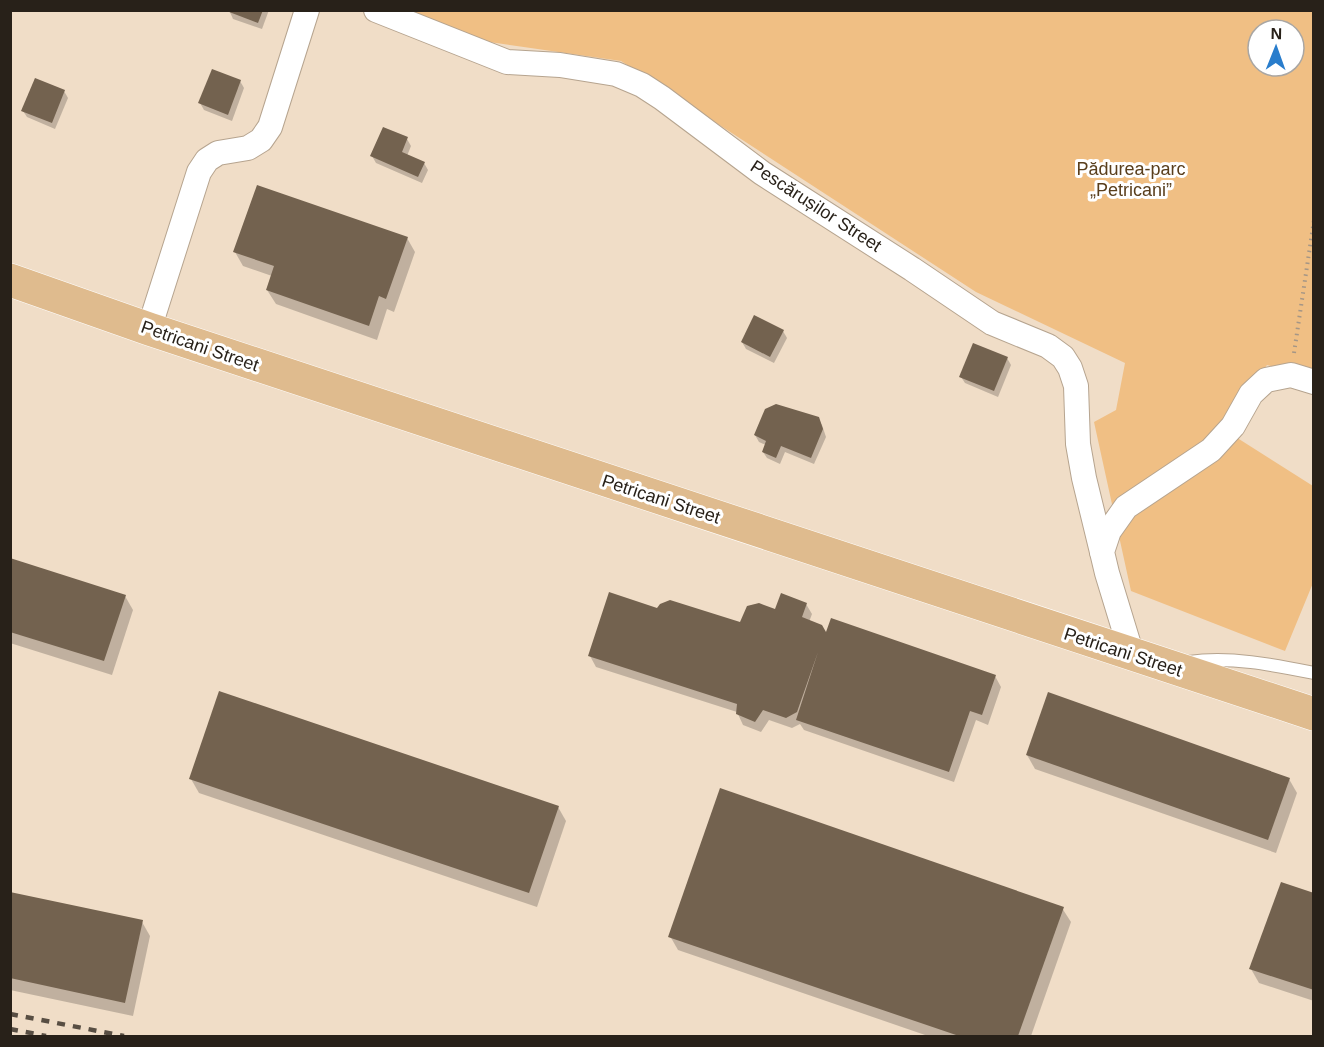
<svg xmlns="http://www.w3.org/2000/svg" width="1324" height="1047" font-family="Arial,sans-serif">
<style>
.green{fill:#f0bf84;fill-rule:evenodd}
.shadow{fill:#0003}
.building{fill:#73624f}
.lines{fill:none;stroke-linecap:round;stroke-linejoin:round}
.lane-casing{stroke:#b6a48f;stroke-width:14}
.street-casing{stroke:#b6a48f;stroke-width:26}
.primary-casing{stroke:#fff;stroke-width:34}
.path{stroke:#a59686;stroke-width:4;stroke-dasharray:1.5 4.5;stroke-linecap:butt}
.lane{stroke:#fff;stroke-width:12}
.street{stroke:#fff;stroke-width:24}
.primary{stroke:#dfbb8e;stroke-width:33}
.rail{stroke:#584e43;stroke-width:4.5;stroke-dasharray:8 8;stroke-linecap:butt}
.labels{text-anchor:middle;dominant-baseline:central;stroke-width:6;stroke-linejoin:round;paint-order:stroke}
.park-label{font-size:18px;fill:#593e1c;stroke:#fff}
.street-label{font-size:18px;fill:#282119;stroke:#fff}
</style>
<rect width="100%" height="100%" fill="#f0ddc7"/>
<path class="green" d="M395 11H1313V377L1267 365 1220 427 1313 486V583L1285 651 1131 591 1094 422 1116 410 1125 363 976 292 621 61 462 38ZM1258 30H1294V66H1258Z"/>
<g class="shadow">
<path d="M229 10H269L262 29 233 19Z"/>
<path d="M240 81 244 88 232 121 204 110 200 103Z"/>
<path d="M64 91 68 98 55 129 27 117 23 111Z"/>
<path d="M407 139 411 146 407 156 424 163 428 170 422 183 376 163 372 156Z"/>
<path d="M407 238 415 252 394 312 387 309 377 340 276 304 267 290 272 276 243 266 235 252Z"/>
<path d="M783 331 787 338 774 363 746 349 742 342Z"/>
<path d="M1007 358 1011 365 998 397 965 383 961 377Z"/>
<path d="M818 418 822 425 826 437 814 464 785 452 780 464 767 458 763 452 766 445 759 442 755 435Z"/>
<path d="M10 560 125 596 133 610 112 675 10 643Z"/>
<path d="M806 604 812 614 809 622 827 636 995 676 1001 687 988 725 976 720 954 782 804 730 800 724 792 728 769 720 761 732 743 725 737 712 596 667 590 656 657 610 741 624 776 611Z"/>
<path d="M1027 755 1289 779 1297 793 1276 853 1035 769Z"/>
<path d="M191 779 558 807 566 821 537 907 199 793Z"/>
<path d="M10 894 142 922 150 936 133 1016 10 990Z"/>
<path d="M1314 894V1001L1259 983 1251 969Z"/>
<path d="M1062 908 1071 922 1031 1036H928L678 950 670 936Z"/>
</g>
<g class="building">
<path d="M224 10H263L258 23Z"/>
<path d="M212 69 241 80 228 115 198 103Z"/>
<path d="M35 78 65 90 52 123 21 111Z"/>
<path d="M383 127 408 137 402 152 425 162 418 177 370 156Z"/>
<path d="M257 185 408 237 386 299 379 296 369 326 266 290 274 266 233 252Z"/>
<path d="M754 315 784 330 770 357 741 342Z"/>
<path d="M973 343 1008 357 994 391 959 377Z"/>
<path d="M776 404 819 417 823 429 811 458 781 446 776 458 762 452 766 441 754 435 765 409Z"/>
<path d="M10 558 126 595 104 661 10 632Z"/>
<path d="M609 592 657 608 660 604 670 600 740 622 747 606 759 603 775 609 781 593 807 603 802 617 822 625 826 632 831 618 996 675 982 715 970 711 949 772 796 720 818 652 797 712 786 718 763 710 755 722 736 714 737 704 588 656Z"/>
<path d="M219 691 559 806 529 893 189 779Z"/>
<path d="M1048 692 1290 778 1268 840 1026 755Z"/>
<path d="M720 788 1064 907 1018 1036H959L668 937Z"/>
<path d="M1281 882 1314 893V990L1249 969Z"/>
<path d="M10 892 143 920 125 1003 10 978Z"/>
</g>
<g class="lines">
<g class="lane-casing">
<path id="lane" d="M1189 662C1230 656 1274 665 1314 673"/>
</g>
<g class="street-casing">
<g id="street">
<path d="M376 10 507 62 560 65 616 74 642 85 662 98 762 173 912 269 992 323 1048 346 1063 357 1070 368 1076 386 1078 444 1084 478 1102 552"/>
<path d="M149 329 199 172 207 160 218 153 248 148 261 140 270 127 307 10"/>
<path d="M1132 655 1107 573 1102 552 1109 531 1126 507 1211 450 1233 426 1251 394 1266 380 1291 375 1314 382"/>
</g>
</g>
<g class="primary-casing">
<path id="primary" d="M10 280 149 329 1314 714"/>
</g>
<path class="path" d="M1294 353 1314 220"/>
<use href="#lane" class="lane"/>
<use href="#street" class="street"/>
<use href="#primary" class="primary"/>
<g class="rail">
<path d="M10 1014 124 1036"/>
<path d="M10 1029 46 1036"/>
</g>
</g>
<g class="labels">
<g class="park-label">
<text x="1131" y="169">Pădurea-parc<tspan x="1131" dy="21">„Petricani”</tspan></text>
</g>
<g class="street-label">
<text transform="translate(816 206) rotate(33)">Pescărușilor Street</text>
<text transform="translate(200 346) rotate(19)">Petricani Street</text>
<text transform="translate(661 499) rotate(18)">Petricani Street</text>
<text transform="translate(1123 652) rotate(18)">Petricani Street</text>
</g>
</g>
<rect width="1324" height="1047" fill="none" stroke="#282119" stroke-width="24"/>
<g transform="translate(1276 48) rotate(1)"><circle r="28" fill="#ffffff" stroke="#a9a6a3" stroke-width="1.5"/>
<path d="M0-4.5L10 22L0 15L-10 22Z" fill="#297dcc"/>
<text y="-9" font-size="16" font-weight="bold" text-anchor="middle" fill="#282119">N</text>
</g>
</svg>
